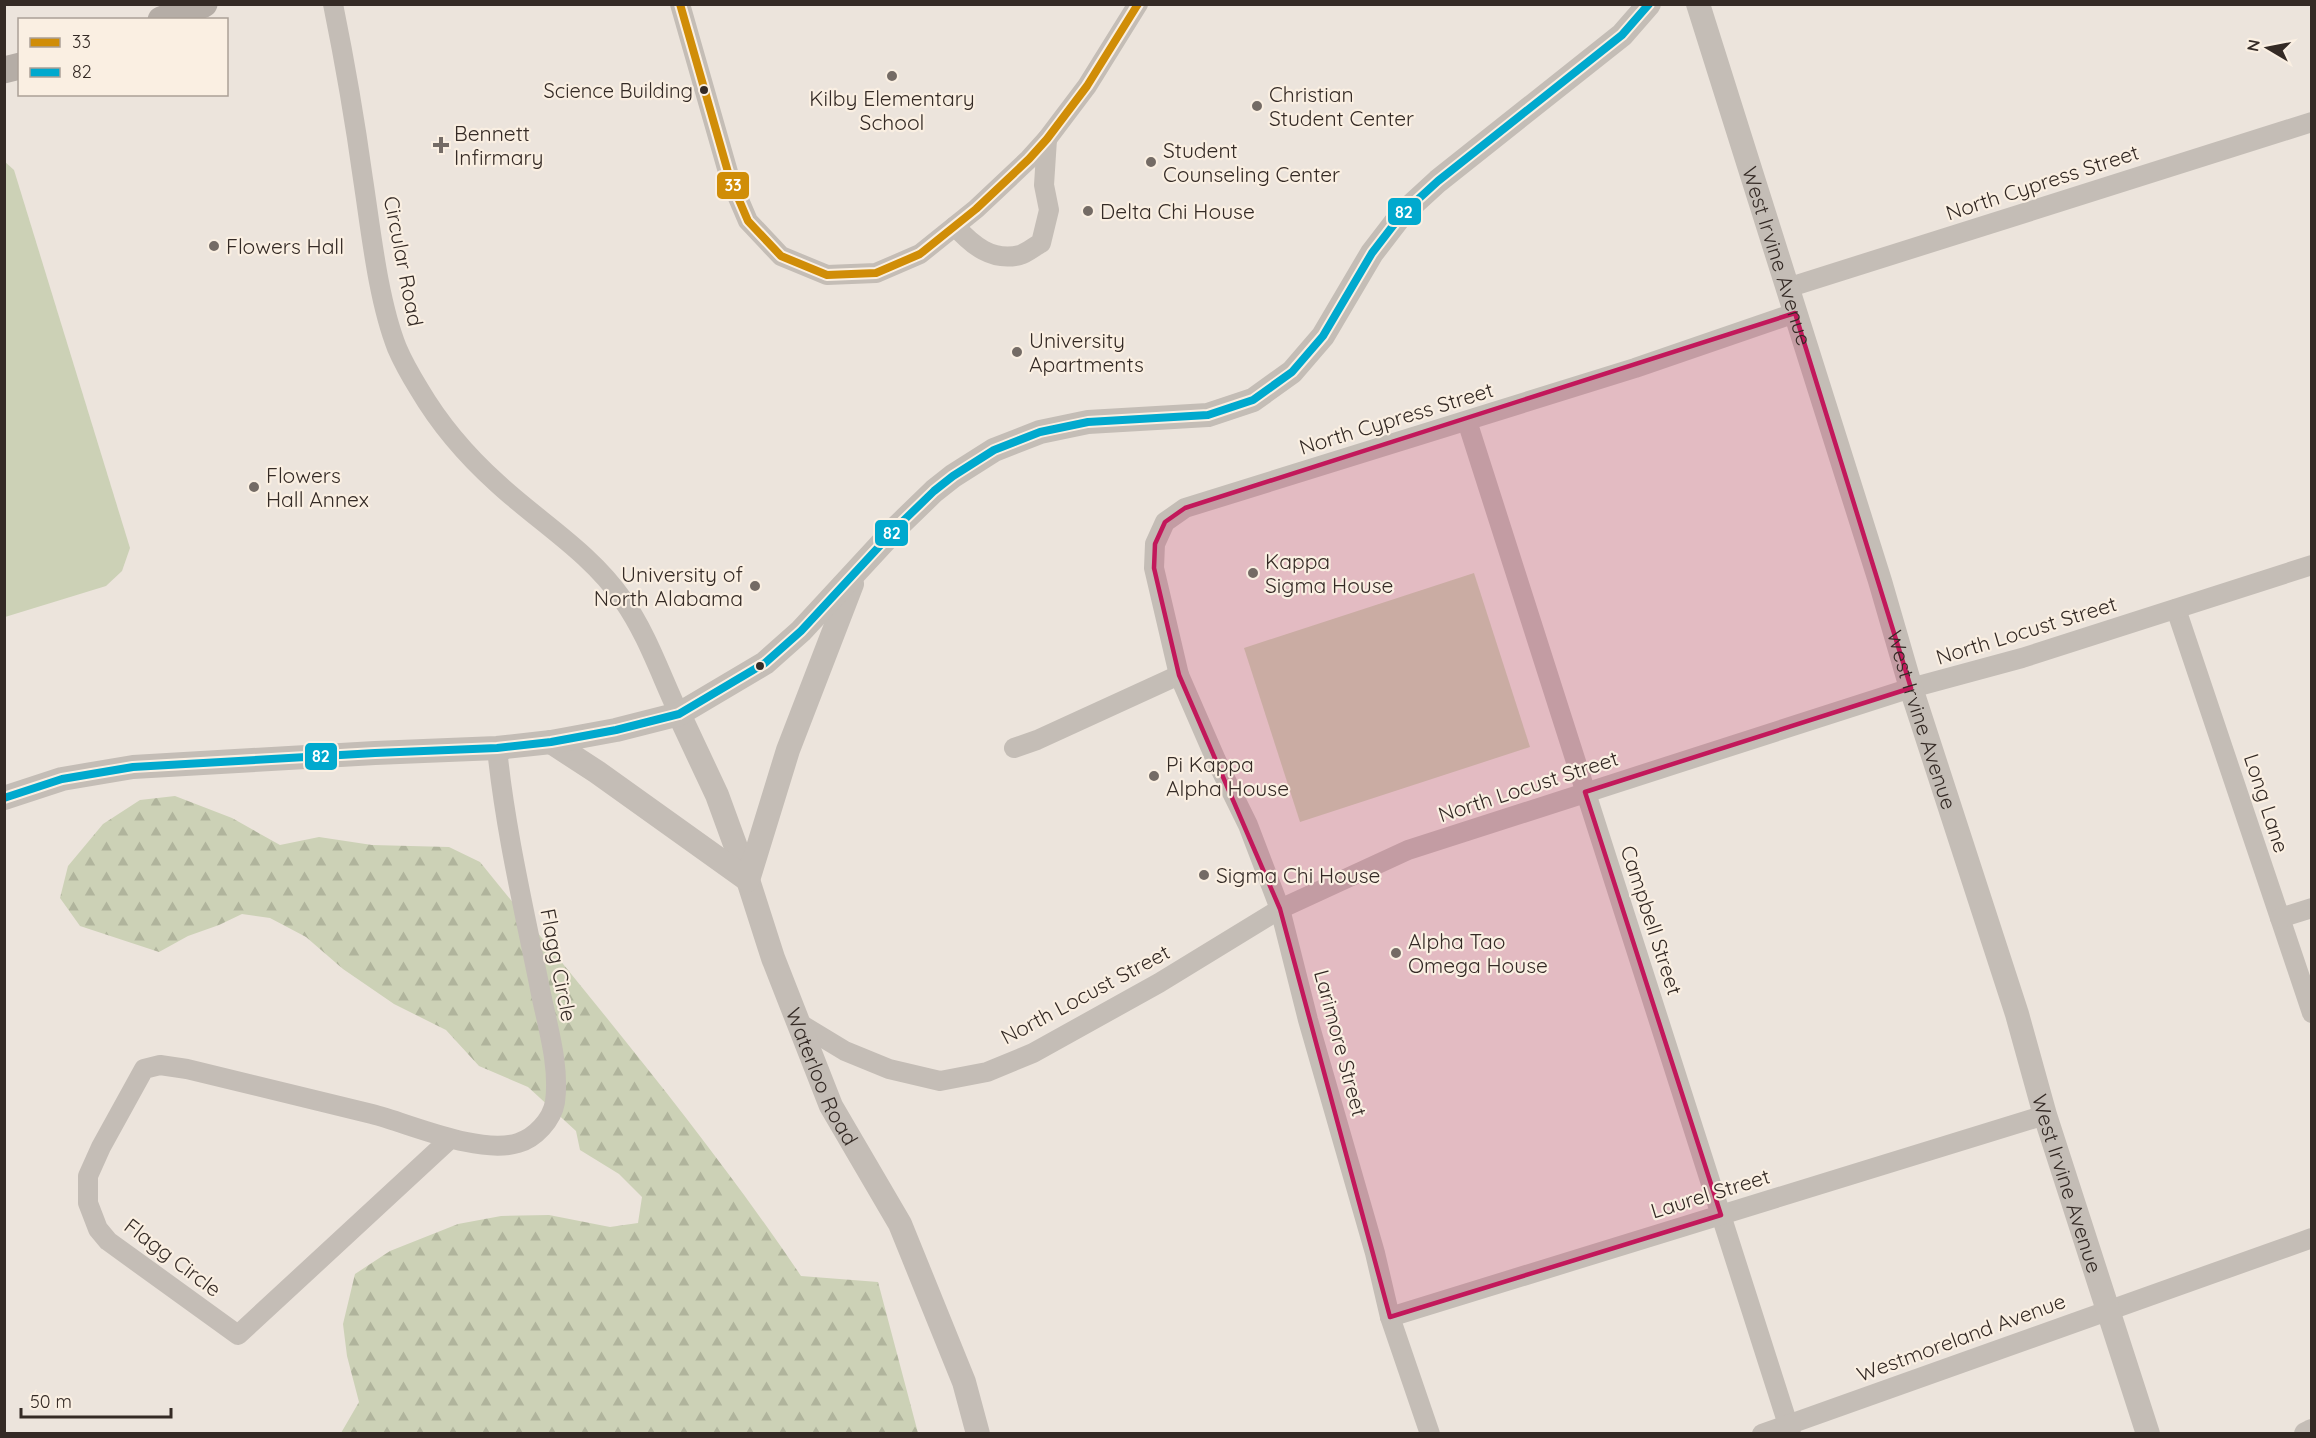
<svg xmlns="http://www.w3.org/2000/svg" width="2316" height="1438" font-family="Quicksand,sans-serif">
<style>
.grass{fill:#ccd1b6}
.forest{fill:url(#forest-firs)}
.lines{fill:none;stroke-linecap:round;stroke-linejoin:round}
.minor{stroke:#c4bdb6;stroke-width:20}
.tertiary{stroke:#c4bdb6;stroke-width:24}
.secondary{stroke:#b5ada6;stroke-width:27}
.bus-1-casing{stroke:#faefe2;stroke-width:12}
.bus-2-casing{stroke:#faefe2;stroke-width:12}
.bus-1{stroke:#d08d07;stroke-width:8}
.bus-2{stroke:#00a9ce;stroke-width:8}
.marked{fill:#c2185b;fill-opacity:0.2;stroke:#c2185b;stroke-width:4.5;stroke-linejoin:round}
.poi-dot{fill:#746b65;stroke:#faefe2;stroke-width:2}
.bus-dot{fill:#342a25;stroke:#faefe2;stroke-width:2}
.labels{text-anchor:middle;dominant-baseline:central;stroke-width:4.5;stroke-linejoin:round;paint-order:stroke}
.bus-label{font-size:20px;fill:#342a25;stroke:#faefe2;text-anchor:end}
.poi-label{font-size:21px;fill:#342a25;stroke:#faefe2;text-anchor:start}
.street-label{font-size:21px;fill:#342a25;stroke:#faefe2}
.line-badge{stroke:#faefe2;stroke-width:2}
.badge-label{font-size:16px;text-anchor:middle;font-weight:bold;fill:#fff}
</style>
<defs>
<pattern id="forest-firs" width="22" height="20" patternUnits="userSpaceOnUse" patternTransform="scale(1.5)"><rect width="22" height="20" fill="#ccd1b6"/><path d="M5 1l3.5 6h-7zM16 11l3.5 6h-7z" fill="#b0b49c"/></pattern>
</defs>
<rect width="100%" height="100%" fill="#ece4dc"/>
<g class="grass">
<path d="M4 161 14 170 130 548 122 571 106 586 5 617Z"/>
<path d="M1474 573 1530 747 1300 822 1244 648Z"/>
</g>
<path class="forest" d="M175 796 232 818 280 845 319 837 372 845 449 847 480 862C589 997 704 1132 801 1276L878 1282 918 1433H341L359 1402 347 1356 343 1324 355 1274 390 1251 458 1224 501 1216 549 1215 610 1227 638 1223 642 1197 619 1174 580 1150 576 1131 528 1087 479 1066 446 1030 394 1004 343 969 306 937 270 918 242 914 219 925 188 936 159 952 80 926 60 898 68 866 103 824 140 800Z"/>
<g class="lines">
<g class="minor">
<path d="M333 4C345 63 355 121 363 179 371 231 378 300 397 348 403 362 411 376 419 389 439 423 467 456 497 483 539 522 590 552 623 600 647 634 661 676 679 714"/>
<path d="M680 4 730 179 748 221 781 256 827 275 876 273 920 254 976 209 1029 159 1047 139 1087 86 1138 4"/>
<path d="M955 226C972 245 992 262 1020 255 1027 253 1035 246 1041 243L1049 210 1044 185 1047 139"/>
<path d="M1787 288 2312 122"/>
<path d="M1467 421 1791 1434"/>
<path d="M2176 609 2312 1013"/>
<path d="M1014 748 1037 740 1179 675"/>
<path d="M2280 918 2312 908"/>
<path d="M797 1022 845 1051 889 1069 940 1081 987 1072 1033 1053 1159 983 1280 909 1408 850 1911 688 2022 658 2312 565"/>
<path d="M450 1139 238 1335 108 1241 98 1229 88 1203V1176L101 1147 144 1069 160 1065 187 1069C248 1084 310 1099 372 1114 411 1124 479 1155 518 1143 535 1138 552 1120 555 1102 560 1065 547 1025 540 989 524 909 505 829 497 748"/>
<path d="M1390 1317 2045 1115"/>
<path d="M1430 1434 1390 1317 1375 1253 1308 1020 1280 909 1248 825 1216 760 1179 675 1154 568 1155 544 1165 522 1185 508 1635 368 1795 313"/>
<path d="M1762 1434 2312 1238"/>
</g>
<g class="tertiary">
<path id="s1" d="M1698 4 1880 581 1911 688 2017 1014 2045 1115 2148 1434"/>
<path id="s2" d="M679 714 717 795 748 880 773 958 831 1106 900 1224 964 1382 978 1434"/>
<path d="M551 742 597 772 748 880 788 750 852 584"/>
<path d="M4 798 62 779 133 767 375 753 497 748 551 742 616 730 679 714 765 663 801 631 899 525 934 491 953 476 994 450 1040 432 1088 422 1208 415 1253 400 1292 372 1323 336 1372 253 1402 214 1438 181 1622 35 1649 4"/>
<path d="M2306 1434 2312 1431"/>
</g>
<g class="secondary">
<path d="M161 20 204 4"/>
<path d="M4 70 20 66"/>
</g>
<g class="bus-1-casing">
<path id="bus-1" d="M680 4 730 179 748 221 781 256 827 275 876 273 920 254 976 209 1029 159 1047 139 1087 86 1138 4"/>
</g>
<g class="bus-2-casing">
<path id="bus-2" d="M4 798 62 779 133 767 375 753 497 748 551 742 616 730 679 714 765 663 801 631 899 525 934 491 953 476 994 450 1040 432 1088 422 1208 415 1253 400 1292 372 1323 336 1372 253 1402 214 1438 181 1622 35 1649 4"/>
</g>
<use href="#bus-1" class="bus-1"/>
<use href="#bus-2" class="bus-2"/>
</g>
<path class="marked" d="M1795 313 1911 688 1585 792 1721 1215 1390 1317 1280 909 1179 675 1154 568 1155 544 1165 522 1185 508Z"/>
<g class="poi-dot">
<circle cx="892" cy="76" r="6"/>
<circle cx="1257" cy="106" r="6"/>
<path d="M438 136h6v6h6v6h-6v6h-6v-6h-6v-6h6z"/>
<circle cx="1151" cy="162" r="6"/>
<circle cx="1088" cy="211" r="6"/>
<circle cx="214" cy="246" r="6"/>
<circle cx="1017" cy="352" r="6"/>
<circle cx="254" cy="487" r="6"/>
<circle cx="1253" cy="573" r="6"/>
<circle cx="755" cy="586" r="6"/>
<circle cx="1154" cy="776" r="6"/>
<circle cx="1204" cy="875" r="6"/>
<circle cx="1396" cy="953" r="6"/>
</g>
<g class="bus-dot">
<circle cx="704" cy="90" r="5"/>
<circle cx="760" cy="666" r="5"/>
</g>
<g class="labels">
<g class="bus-label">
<text x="693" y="90">Science Building</text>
</g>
<g class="poi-label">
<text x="1269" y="94">Christian<tspan x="1269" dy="24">Student Center</tspan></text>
<text x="892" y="98" text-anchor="middle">Kilby Elementary<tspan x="892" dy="24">School</tspan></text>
<text x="454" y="133">Bennett<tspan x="454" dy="24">Infirmary</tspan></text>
<text x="1163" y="150">Student<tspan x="1163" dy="24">Counseling Center</tspan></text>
<text x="1100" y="211">Delta Chi House</text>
<text x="226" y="246">Flowers Hall</text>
<text x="1029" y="340">University<tspan x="1029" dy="24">Apartments</tspan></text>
<text x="266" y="475">Flowers<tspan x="266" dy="24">Hall Annex</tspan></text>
<text x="1265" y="561">Kappa<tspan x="1265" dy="24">Sigma House</tspan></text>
<text x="743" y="574" text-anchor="end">University of<tspan x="743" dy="24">North Alabama</tspan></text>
<text x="1166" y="764">Pi Kappa<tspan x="1166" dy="24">Alpha House</tspan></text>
<text x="1216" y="875">Sigma Chi House</text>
<text x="1408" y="941">Alpha Tao<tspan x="1408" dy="24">Omega House</tspan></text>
</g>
<g class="street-label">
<text transform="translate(2042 182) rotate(-18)">North Cypress Street</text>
<text stroke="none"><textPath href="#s1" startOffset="264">West Irvine Avenue</textPath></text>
<text transform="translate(404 261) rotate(79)">Circular Road</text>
<text transform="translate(1396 418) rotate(-17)">North Cypress Street</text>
<text transform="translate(2026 630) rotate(-17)">North Locust Street</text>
<text stroke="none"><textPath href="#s1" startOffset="750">West Irvine Avenue</textPath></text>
<text transform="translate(1528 786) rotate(-18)">North Locust Street</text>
<text transform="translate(2267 803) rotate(72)">Long Lane</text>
<text transform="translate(1652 920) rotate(72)">Campbell Street</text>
<text transform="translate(559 965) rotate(79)">Flagg Circle</text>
<text transform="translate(1085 994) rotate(-28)">North Locust Street</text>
<text transform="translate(1341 1043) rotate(75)">Larimore Street</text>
<text stroke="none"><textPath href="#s2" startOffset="390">Waterloo Road</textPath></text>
<text stroke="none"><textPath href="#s1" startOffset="1236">West Irvine Avenue</textPath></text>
<text transform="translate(1710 1193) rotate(-17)">Laurel Street</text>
<text transform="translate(173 1257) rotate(37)">Flagg Circle</text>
<text transform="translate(1961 1337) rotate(-20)">Westmoreland Avenue</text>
</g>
</g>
<g class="line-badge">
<rect x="716" y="171" width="34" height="29" rx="6" fill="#d08d07"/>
<rect x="1387" y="197" width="35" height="29" rx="6" fill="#00a9ce"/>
<rect x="874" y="519" width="35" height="28" rx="6" fill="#00a9ce"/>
<rect x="304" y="742" width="34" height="29" rx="6" fill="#00a9ce"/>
</g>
<g class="badge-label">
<text x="733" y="191">33</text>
<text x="1404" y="218">82</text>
<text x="892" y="539">82</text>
<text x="321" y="762">82</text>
</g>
<rect width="2316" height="1438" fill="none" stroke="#342a25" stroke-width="12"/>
<rect x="18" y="18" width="210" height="78" fill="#faefe2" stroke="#aba096" stroke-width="1.5"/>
<rect x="30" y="38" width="30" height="9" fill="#d08d07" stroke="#aba096" stroke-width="1.5"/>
<text x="72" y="48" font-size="18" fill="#342a25">33</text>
<rect x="30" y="68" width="30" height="9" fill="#00a9ce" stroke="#aba096" stroke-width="1.5"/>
<text x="72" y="78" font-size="18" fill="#342a25">82</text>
<g transform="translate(2268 48) rotate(280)" stroke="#faefe2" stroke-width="4.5" paint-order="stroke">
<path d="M0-4.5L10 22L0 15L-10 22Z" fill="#342a25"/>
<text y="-9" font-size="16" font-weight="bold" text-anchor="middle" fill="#342a25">N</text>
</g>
<path d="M21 1408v9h150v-9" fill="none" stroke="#342a25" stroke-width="3"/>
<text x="30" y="1408" font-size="18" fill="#342a25" stroke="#faefe2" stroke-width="4.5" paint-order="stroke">50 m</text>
</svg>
